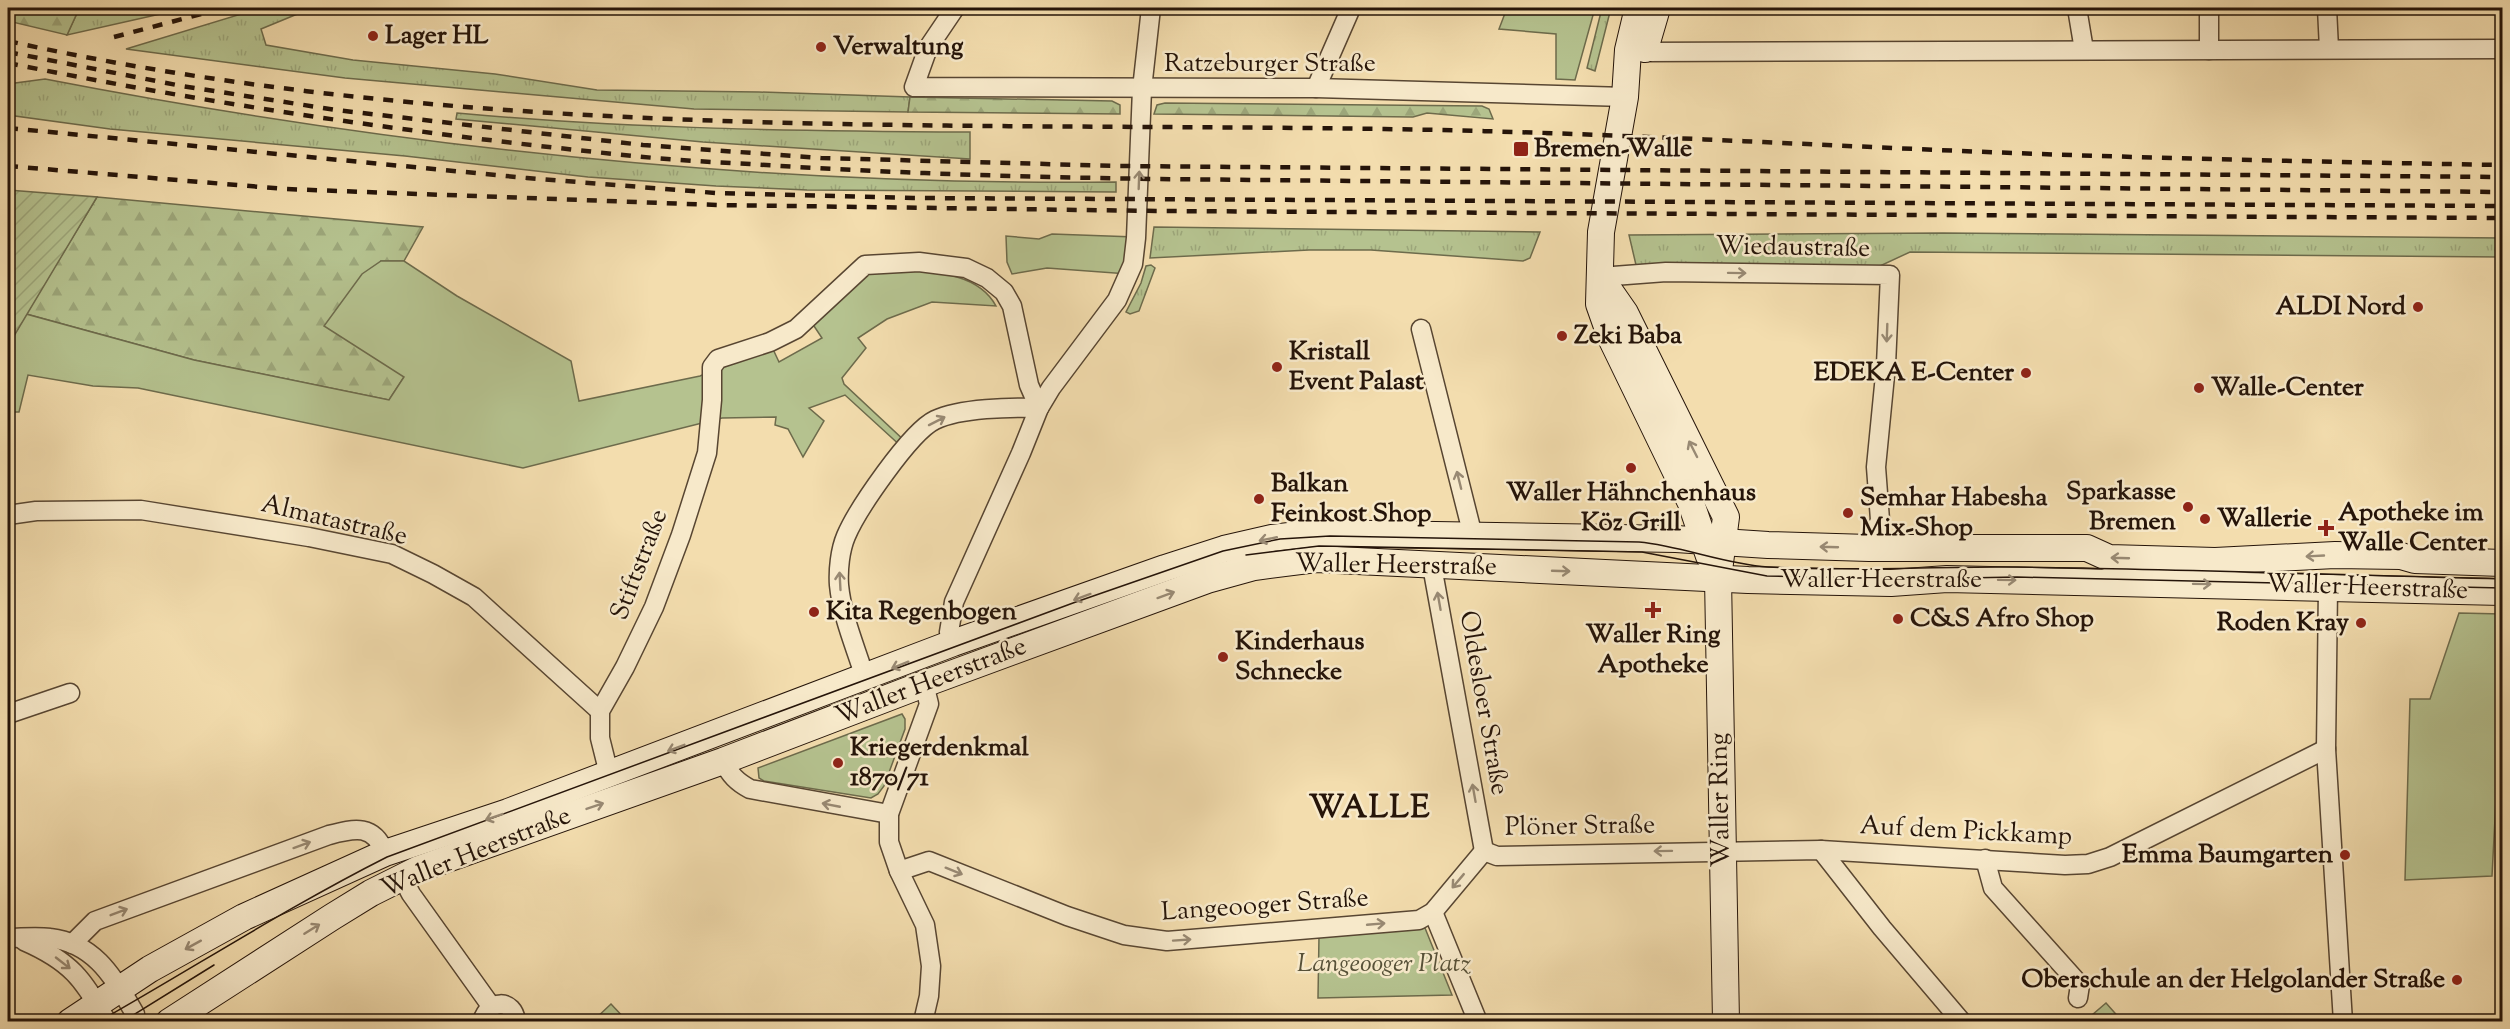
<svg xmlns="http://www.w3.org/2000/svg" width="2510" height="1029" font-family="'Sorts Mill Goudy',serif">
<style>
.grass{fill:url(#grass-tufts);stroke:#6d6b4c;stroke-width:1.5}
.forest{fill:url(#forest-firs);stroke:#6d6b4c;stroke-width:1.5}
.park{fill:#b5c28f;stroke:#6d6b4c;stroke-width:1.5}
.garden{fill:url(#garden-furrows);stroke:#6d6b4c;stroke-width:1.5}
.lines{fill:none;stroke-linecap:round;stroke-linejoin:round}
.minor-casing{stroke:#584632;stroke-width:21}
.secondary-casing{stroke:#251409;stroke-width:28}
.minor{stroke:#f7e9ca;stroke-width:18}
.secondary{stroke:#f7e9ca;stroke-width:26}
.tram{stroke:#251409;stroke-width:1.5}
.rail{stroke:#251409;stroke-width:4.5;stroke-dasharray:10 10;stroke-linecap:butt}
.oneway{stroke:#988973}
.poi-dot{fill:#8f2418;stroke:#f7e9ca;stroke-width:2}
.labels{text-anchor:middle;dominant-baseline:central;stroke-width:5;stroke-linejoin:round;paint-order:stroke}
.poi-label{font-size:26px;font-weight:bold;fill:#251409;stroke:#f7e9ca;text-anchor:start}
.street-label{font-size:26px;fill:#251409;stroke:#f7e9ca}
.park-label{font-size:26px;font-style:italic;fill:#575138;stroke:#f7e9ca}
.district-label{font-size:32px;font-weight:bold;letter-spacing:1.5px;fill:#251409;stroke:#f7e9ca}
</style>
<defs>
<pattern id="grass-tufts" width="24" height="20" patternUnits="userSpaceOnUse" patternTransform="scale(1.5)"><rect width="24" height="20" fill="#b5c28f"/><path d="M3 7l-1-3M5 7V3M7 7l1-3M15 17l-1-3M17 17v-4M19 17l1-3" fill="none" stroke="#9ca67a"/></pattern>
<pattern id="forest-firs" width="22" height="20" patternUnits="userSpaceOnUse" patternTransform="scale(1.5)"><rect width="22" height="20" fill="#b5c28f"/><path d="M5 1l3.5 6h-7zM16 11l3.5 6h-7z" fill="#9ca67a"/></pattern>
<pattern id="garden-furrows" width="10" height="10" patternUnits="userSpaceOnUse" patternTransform="scale(1.5)"><rect width="10" height="10" fill="#b5c28f"/><path d="M-1 1l2-2M0 10L10 0M9 11l2-2" fill="none" stroke="#9ca67a"/></pattern>
</defs>
<rect width="100%" height="100%" fill="#f3ddae"/>
<filter id="stains"><feTurbulence type="fractalNoise" baseFrequency=".00333" numOctaves="4"/><feColorMatrix values="0 0 0 0 .2 0 0 0 0 .09 0 0 0 0 .02 0 0 0 .5 -.17"/></filter>
<radialGradient id="worn" r=".72"><stop offset=".6" stop-color="#630" stop-opacity="0"/><stop offset="1" stop-color="#630" stop-opacity=".3"/></radialGradient>
<g class="grass">
<path d="M149 8H187L67 35 78 11 122 12Z"/>
<path d="M261 8H312L261 29 266 45 353 60 495 74 597 90 759 92 910 97 908 112 694 109 345 78 126 49Z"/>
<path d="M1602 8H1611L1595 71 1587 68Z"/>
<path d="M45 79C397 147 757 186 1116 182V192L807 190 716 186 588 177 405 156 110 129 8 115V84Z"/>
<path d="M457 113C629 129 798 131 970 132V159L703 142 456 119Z"/>
<path d="M1154 227 1540 232 1530 258 1523 261 1371 250H1309L1150 258Z"/>
<path d="M1943 233 2502 238V257L1910 252 1880 266 1636 265 1629 235Z"/>
<path d="M1151 265 1155 268 1139 311 1130 314 1126 312 1141 283 1146 266Z"/>
</g>
<g class="forest">
<path d="M8 8H58L78 11 67 35 8 21Z"/>
<path d="M910 97 1112 101 1120 105V114L908 112Z"/>
<path d="M1165 103 1482 106 1489 109 1493 119 1427 113 1413 117 1154 114 1157 105Z"/>
<path d="M97 197 423 227 404 261H381L404 377 389 400 194 360 26 314Z"/>
</g>
<g class="park">
<path d="M1507 8H1554L1564 11 1565 8H1595L1575 80 1556 79V34L1499 29Z"/>
<path d="M1052 234 1135 237 1128 274 1047 268 1012 274 1007 262 1006 236 1039 239Z"/>
<path d="M381 261H404L457 296 571 361 579 401 700 376 771 345 779 362 822 338 812 323C827 309 849 283 866 273 874 267 892 269 902 270 935 272 978 273 996 306L932 302 887 319 858 338 866 348 842 378 844 384 908 444 903 448 845 395 809 408 824 421 803 457 788 429 775 425 776 417 722 418 523 468 138 388 93 386 28 375 19 412H8V346L26 314 194 360 389 400 404 377 324 326 362 274Z"/>
<path d="M2459 613 2502 614V760L2497 780 2492 876 2405 880 2410 699H2430Z"/>
<path d="M902 714 905 719V729L884 786 878 794 871 798 764 781 759 778 758 768Z"/>
<path d="M1425 928 1452 995 1318 998 1319 936Z"/>
<path d="M2106 1003 2122 1021H2085Z"/>
<path d="M611 1004 627 1021H593Z"/>
</g>
<path class="garden" d="M8 190 97 197 8 346Z"/>
<g class="lines">
<g class="minor-casing">
<g id="minor">
<path d="M955 8 928 48 914 87 1316 88 1625 97"/>
<path d="M2077 8 2084 50"/>
<path d="M2209 8V50"/>
<path d="M2327 8 2329 49"/>
<path d="M1644 52 2502 49"/>
<path d="M1316 88 1351 8"/>
<path d="M1600 277 1666 272 1890 275 1886 365 1876 467 1880 520 1869 548"/>
<path d="M1421 329 1473 536"/>
<path d="M8 515 36 511 141 510 309 537 392 554 433 574 474 597 600 711"/>
<path d="M1432 566 1484 851"/>
<path d="M2328 587 2326 749 2343 1022"/>
<path d="M953 643 949 632 954 602 1021 453 1039 408 1051 388 1117 300 1133 264 1136 238 1142 89 1151 8"/>
<path d="M865 678C856 648 842 617 839 585 838 570 840 550 846 536 857 510 910 432 935 420 960 408 1011 407 1039 408"/>
<path d="M8 714 70 693"/>
<path d="M723 761C730 775 737 782 750 789L889 814"/>
<path d="M609 774 600 738V711L625 667 654 607 681 535 707 453 712 400V367L718 359 770 342 796 329 865 265 919 262 966 268 987 278 1004 292 1012 306 1029 385 1039 408"/>
<path d="M1821 850 1882 928 1962 1022"/>
<path d="M1484 851 1497 856 1821 850 2065 865 2088 864 2110 857 2326 749"/>
<path d="M1985 859 1993 888 2080 985 2078 998"/>
<path d="M899 871 929 861 1067 916 1124 935 1167 941 1419 920 1433 912 1484 851"/>
<path d="M402 877 411 894 491 1006"/>
<path d="M1433 912 1478 1022"/>
<path d="M8 938C21 938 36 936 50 938 92 943 112 974 131 1007L135 1014V1022"/>
<path d="M24 941C70 961 84 979 107 1022"/>
<path d="M72 944 95 921 329 835C355 828 374 824 385 853"/>
<path d="M482 1022C488 999 514 998 516 1022"/>
<path d="M923 1022 929 996 931 966 925 925 899 871 889 842V814L929 704 924 684"/>
</g>
</g>
<g class="secondary-casing">
<g id="secondary">
<path d="M1638 8 1628 50 1625 97 1601 232 1599 304 1611 338 1691 503 1709 556"/>
<path d="M1645 49 1657 8"/>
<path d="M1600 277 1625 313 1726 517 1718 578 1726 1022"/>
<path d="M70 1022 150 969 244 917 385 853 508 812 953 643 1165 568 1224 549 1272 538 1315 533 1676 539 1768 545 1869 548H2087L2109 558 2215 561 2335 555 2401 556 2415 560 2502 563"/>
<path d="M169 1022 332 917 371 893 419 869 723 761 924 684 1207 580 1254 567 1316 559 1748 580 1891 583 1947 579 2502 592"/>
</g>
</g>
<use href="#minor" class="minor"/>
<use href="#secondary" class="secondary"/>
<g class="tram">
<path d="M1246 555 1319 546 1642 552 1767 576 1910 579 2017 577 2502 588"/>
<path d="M98 1022C195 967 288 907 387 857L1073 603 1223 551 1280 539 1330 536 1639 542C1682 546 1724 564 1768 567 1851 572 1934 566 2017 567 2179 569 2341 575 2502 579"/>
<path d="M122 1022 214 965"/>
</g>
<g class="rail">
<path d="M114 37 224 8"/>
<path d="M8 41C459 141 925 122 1384 129 1594 132 1803 145 2012 153 2176 159 2339 162 2502 165"/>
<path d="M8 52 182 86 336 110 643 145 821 158 1120 166 2502 177"/>
<path d="M8 63C214 105 424 135 634 156 672 160 711 162 750 164 885 173 1021 177 1156 179L2502 192"/>
<path d="M8 128 527 178 716 193 913 198 2502 206"/>
<path d="M8 166 285 189 717 205 1156 211 2502 218"/>
</g>
</g>
<defs><path id="oneway-shaft" d="M-6 0H5M1.5-3L5.5 0L1.5 3" fill="none" stroke-width="1.6" stroke-linecap="round" stroke-linejoin="round" transform="scale(1.5)"/></defs>
<g class="oneway">
<use href="#oneway-shaft" transform="translate(1139 180) rotate(-88)"/>
<use href="#oneway-shaft" transform="translate(1737 273) rotate(1)"/>
<use href="#oneway-shaft" transform="translate(1887 333) rotate(92)"/>
<use href="#oneway-shaft" transform="translate(937 421) rotate(-27)"/>
<use href="#oneway-shaft" transform="translate(1693 449) rotate(-117)"/>
<use href="#oneway-shaft" transform="translate(1459 480) rotate(-104)"/>
<use href="#oneway-shaft" transform="translate(1268 539) rotate(169)"/>
<use href="#oneway-shaft" transform="translate(1829 547) rotate(-178)"/>
<use href="#oneway-shaft" transform="translate(2315 556) rotate(177)"/>
<use href="#oneway-shaft" transform="translate(2120 558) rotate(-178)"/>
<use href="#oneway-shaft" transform="translate(1561 571) rotate(2)"/>
<use href="#oneway-shaft" transform="translate(2007 580) rotate(1)"/>
<use href="#oneway-shaft" transform="translate(840 581) rotate(-93)"/>
<use href="#oneway-shaft" transform="translate(2202 584) rotate(1)"/>
<use href="#oneway-shaft" transform="translate(1166 595) rotate(-20)"/>
<use href="#oneway-shaft" transform="translate(1082 597) rotate(160)"/>
<use href="#oneway-shaft" transform="translate(1439 601) rotate(-100)"/>
<use href="#oneway-shaft" transform="translate(900 665) rotate(158)"/>
<use href="#oneway-shaft" transform="translate(676 748) rotate(159)"/>
<use href="#oneway-shaft" transform="translate(1474 793) rotate(-100)"/>
<use href="#oneway-shaft" transform="translate(831 805) rotate(-169)"/>
<use href="#oneway-shaft" transform="translate(595 806) rotate(-19)"/>
<use href="#oneway-shaft" transform="translate(494 817) rotate(161)"/>
<use href="#oneway-shaft" transform="translate(302 845) rotate(-20)"/>
<use href="#oneway-shaft" transform="translate(1663 851) rotate(179)"/>
<use href="#oneway-shaft" transform="translate(954 871) rotate(22)"/>
<use href="#oneway-shaft" transform="translate(1458 881) rotate(130)"/>
<use href="#oneway-shaft" transform="translate(119 912) rotate(-21)"/>
<use href="#oneway-shaft" transform="translate(1376 924) rotate(-5)"/>
<use href="#oneway-shaft" transform="translate(312 929) rotate(-32)"/>
<use href="#oneway-shaft" transform="translate(1182 940) rotate(-4)"/>
<use href="#oneway-shaft" transform="translate(193 945) rotate(151)"/>
<use href="#oneway-shaft" transform="translate(63 963) rotate(38)"/>
</g>
<g class="poi-dot">
<circle cx="373" cy="36" r="6"/>
<circle cx="821" cy="47" r="6"/>
<rect x="1513" y="141" width="16" height="16" rx="3"/>
<circle cx="2418" cy="307" r="6"/>
<circle cx="1562" cy="336" r="6"/>
<circle cx="1277" cy="367" r="6"/>
<circle cx="2026" cy="373" r="6"/>
<circle cx="2199" cy="388" r="6"/>
<circle cx="1631" cy="468" r="6"/>
<circle cx="1259" cy="499" r="6"/>
<circle cx="2188" cy="507" r="6"/>
<circle cx="1848" cy="513" r="6"/>
<circle cx="2205" cy="519" r="6"/>
<path d="M2323 519h6v6h6v6h-6v6h-6v-6h-6v-6h6z"/>
<path d="M1650 601h6v6h6v6h-6v6h-6v-6h-6v-6h6z"/>
<circle cx="814" cy="612" r="6"/>
<circle cx="1898" cy="619" r="6"/>
<circle cx="2361" cy="623" r="6"/>
<circle cx="1223" cy="657" r="6"/>
<circle cx="838" cy="763" r="6"/>
<circle cx="2345" cy="855" r="6"/>
<circle cx="2457" cy="980" r="6"/>
</g>
<g class="labels">
<g class="poi-label">
<text x="385" y="36">Lager HL</text>
<text x="833" y="47">Verwaltung</text>
<text x="1534" y="149">Bremen-Walle</text>
<text x="2406" y="307" text-anchor="end">ALDI Nord</text>
<text x="1574" y="336">Zeki Baba</text>
<text x="1289" y="352">Kristall<tspan x="1289" dy="30">Event Palast</tspan></text>
<text x="2014" y="373" text-anchor="end">EDEKA E-Center</text>
<text x="2211" y="388">Walle-Center</text>
<text x="1271" y="484">Balkan<tspan x="1271" dy="30">Feinkost Shop</tspan></text>
<text x="2176" y="492" text-anchor="end">Sparkasse<tspan x="2176" dy="30">Bremen</tspan></text>
<text x="1631" y="493" text-anchor="middle">Waller Hähnchenhaus<tspan x="1631" dy="30">Köz Grill</tspan></text>
<text x="1860" y="498">Semhar Habesha<tspan x="1860" dy="30">Mix-Shop</tspan></text>
<text x="2338" y="513">Apotheke im<tspan x="2338" dy="30">Walle Center</tspan></text>
<text x="2217" y="519">Wallerie</text>
<text x="826" y="612">Kita Regenbogen</text>
<text x="1910" y="619">C&amp;S Afro Shop</text>
<text x="2349" y="623" text-anchor="end">Roden Kray</text>
<text x="1653" y="635" text-anchor="middle">Waller Ring<tspan x="1653" dy="30">Apotheke</tspan></text>
<text x="1235" y="642">Kinderhaus<tspan x="1235" dy="30">Schnecke</tspan></text>
<text x="850" y="748">Kriegerdenkmal<tspan x="850" dy="30">1870/71</tspan></text>
<text x="2333" y="855" text-anchor="end">Emma Baumgarten</text>
<text x="2445" y="980" text-anchor="end">Oberschule an der Helgolander Straße</text>
</g>
<g class="street-label">
<text x="1270" y="64">Ratzeburger Straße</text>
<text transform="translate(1793 248) rotate(1)">Wiedaustraße</text>
<text transform="translate(334 521) rotate(13)">Almatastraße</text>
<text transform="translate(640 565) rotate(-69)">Stiftstraße</text>
<text transform="translate(1396 566) rotate(1)">Waller Heerstraße</text>
<text x="1881" y="580">Waller Heerstraße</text>
<text transform="translate(2367 588) rotate(2)">Waller Heerstraße</text>
<text transform="translate(931 682) rotate(-21)">Waller Heerstraße</text>
<text transform="translate(1483 703) rotate(80)">Oldesloer Straße</text>
<text transform="translate(1721 800) rotate(-91)">Waller Ring</text>
<text transform="translate(1580 827) rotate(-1)">Plöner Straße</text>
<text transform="translate(1966 832) rotate(3)">Auf dem Pickkamp</text>
<text transform="translate(476 853) rotate(-22)">Waller Heerstraße</text>
<text transform="translate(1265 906) rotate(-4)">Langeooger Straße</text>
</g>
<g class="park-label">
<text x="1384" y="964">Langeooger Platz</text>
</g>
<g class="district-label">
<text x="1370" y="809">WALLE</text>
</g>
</g>
<rect width="2510" height="1029" fill="none" stroke="#f3ddae" stroke-width="30"/>
<rect x="9" y="9" width="2492" height="1011" fill="none" stroke="#251409" stroke-width="3"/>
<rect x="15" y="15" width="2480" height="999" fill="none" stroke="#251409" stroke-width="1.5"/>
<rect width="100%" height="100%" filter="url(#stains)"/>
<rect width="100%" height="100%" fill="url(#worn)"/>
</svg>
